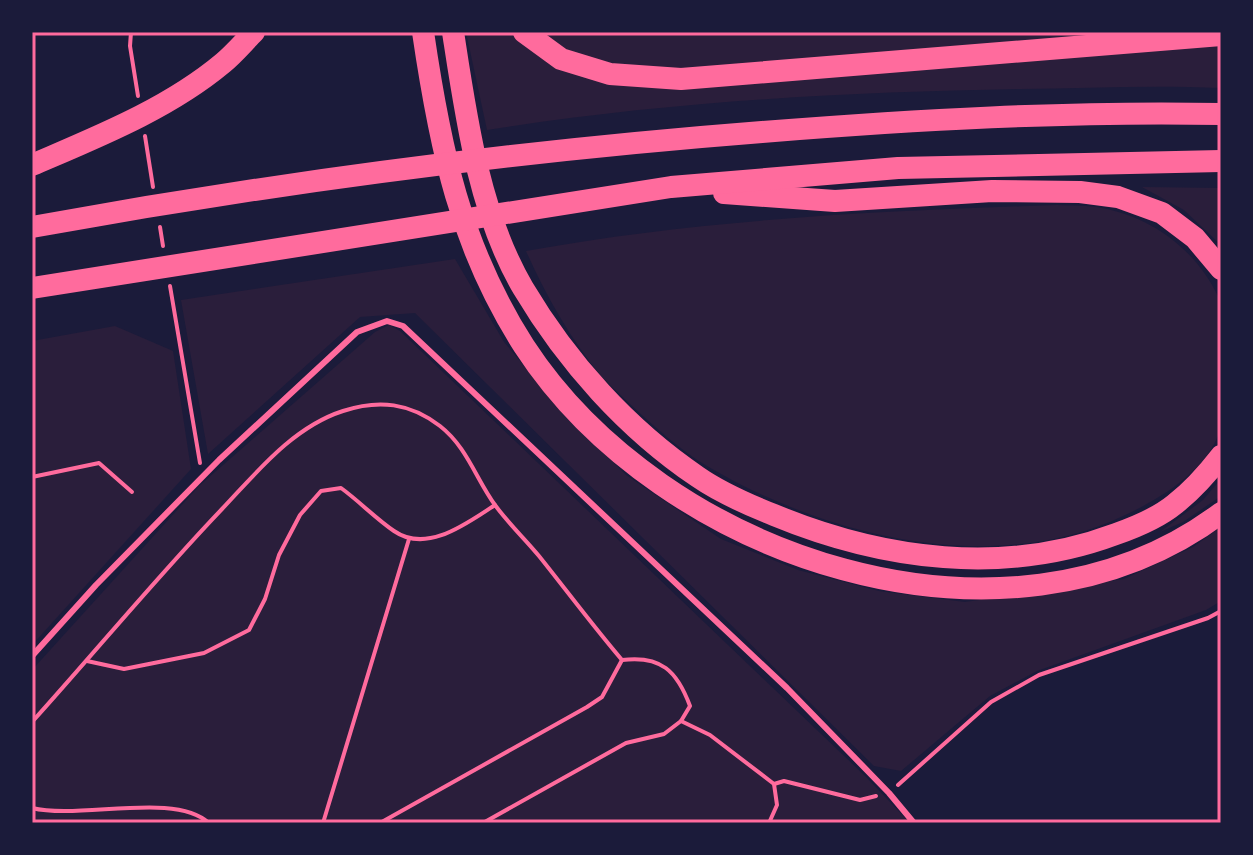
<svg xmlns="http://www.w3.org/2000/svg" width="1253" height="855" font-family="Raleway,sans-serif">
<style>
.green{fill:#2a1e3b}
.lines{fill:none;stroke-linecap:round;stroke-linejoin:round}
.path{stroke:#ff6b9d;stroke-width:4}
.service{stroke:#ff6b9d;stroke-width:6}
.motorway{stroke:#ff6b9d;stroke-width:22}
.neatline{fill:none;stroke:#ff6b9d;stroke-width:3}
</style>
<rect width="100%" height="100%" fill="#1b1b3a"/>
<g class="green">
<path d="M466 32H1221V88C1154 85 1087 88 1020 89 841 92 664 102 487 130Z"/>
<path d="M1142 187 1221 188V245L1184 210Z"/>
<path d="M1057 205C1072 206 1088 205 1102 208 1155 218 1200 253 1221 303 1221 333 1221 363 1221 394 1221 405 1223 419 1220 430 1207 471 1160 499 1123 516 993 578 825 536 707 466 680 450 654 426 631 405 621 395 610 386 601 376 570 338 546 296 526 251 701 219 880 211 1057 205Z"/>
<path d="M455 259 504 342 564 413 626 475 721 539 798 570 879 591 965 602 1124 579 1193 547 1221 527V601L1206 610 1037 671 990 696 901 771 874 766 415 313 360 317 208 454 181 300Z"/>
<path d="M389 325 400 331 866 777 910 823H32V670L199 486 375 332Z"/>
<path d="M115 326 173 351 191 469 32 645V341Z"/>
<path d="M1221 479V496L1183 522 1160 532 1203 500Z"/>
</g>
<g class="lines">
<g class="path">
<path d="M131 32 130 46 138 96"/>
<path d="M145 136 153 187"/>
<path d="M160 227 163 246"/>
<path d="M170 286 200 463"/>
<path d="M32 477 99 463 132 492"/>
<path d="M622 660C661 655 677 671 690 706L681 721 710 735 774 784 777 805 769 823"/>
<path d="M87 661 124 669 204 653 249 630 265 599 279 555 300 515 321 491 341 488C359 501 375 518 394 531 427 554 467 523 495 505"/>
<path d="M32 722C96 651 156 578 222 509 257 472 293 427 343 411 379 399 410 403 440 426 467 447 476 479 495 505 508 523 525 539 539 556 567 591 593 626 622 660"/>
<path d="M774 784 784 781 860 800 876 796"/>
<path d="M898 785 991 702 1039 675 1208 618 1221 611"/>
<path d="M32 808C80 820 174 791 209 823"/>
<path d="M323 823 409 539"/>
<path d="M380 823 587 707 602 697 622 660"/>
<path d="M483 823 626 743 664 734 681 721"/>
</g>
<path class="service" d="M32 656 96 585 219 460 357 332 387 321 403 326 787 688 889 793 914 823"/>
<g class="motorway">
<path d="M423 32C440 148 460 246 524 346 662 558 1006 674 1221 513"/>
<path d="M453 32C466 117 479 213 523 288 567 362 627 429 698 477 721 493 749 505 774 515 883 560 1004 576 1116 534 1136 527 1158 518 1175 504 1193 490 1207 474 1221 456"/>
<path d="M524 32 561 59 610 74 681 79 1221 35"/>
<path d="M32 165C97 137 168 109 223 63 234 54 244 42 254 32"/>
<path d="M724 193 835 201 992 191 1080 192 1118 197 1162 213 1195 238 1221 269"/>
<path d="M32 227C273 183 518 151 762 132 914 120 1068 111 1221 114"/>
<path d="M32 288 671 187 898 168 1221 161"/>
</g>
</g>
<rect width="1253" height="855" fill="none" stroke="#1b1b3a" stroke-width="68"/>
<rect x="34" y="34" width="1185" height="787" class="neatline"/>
</svg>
